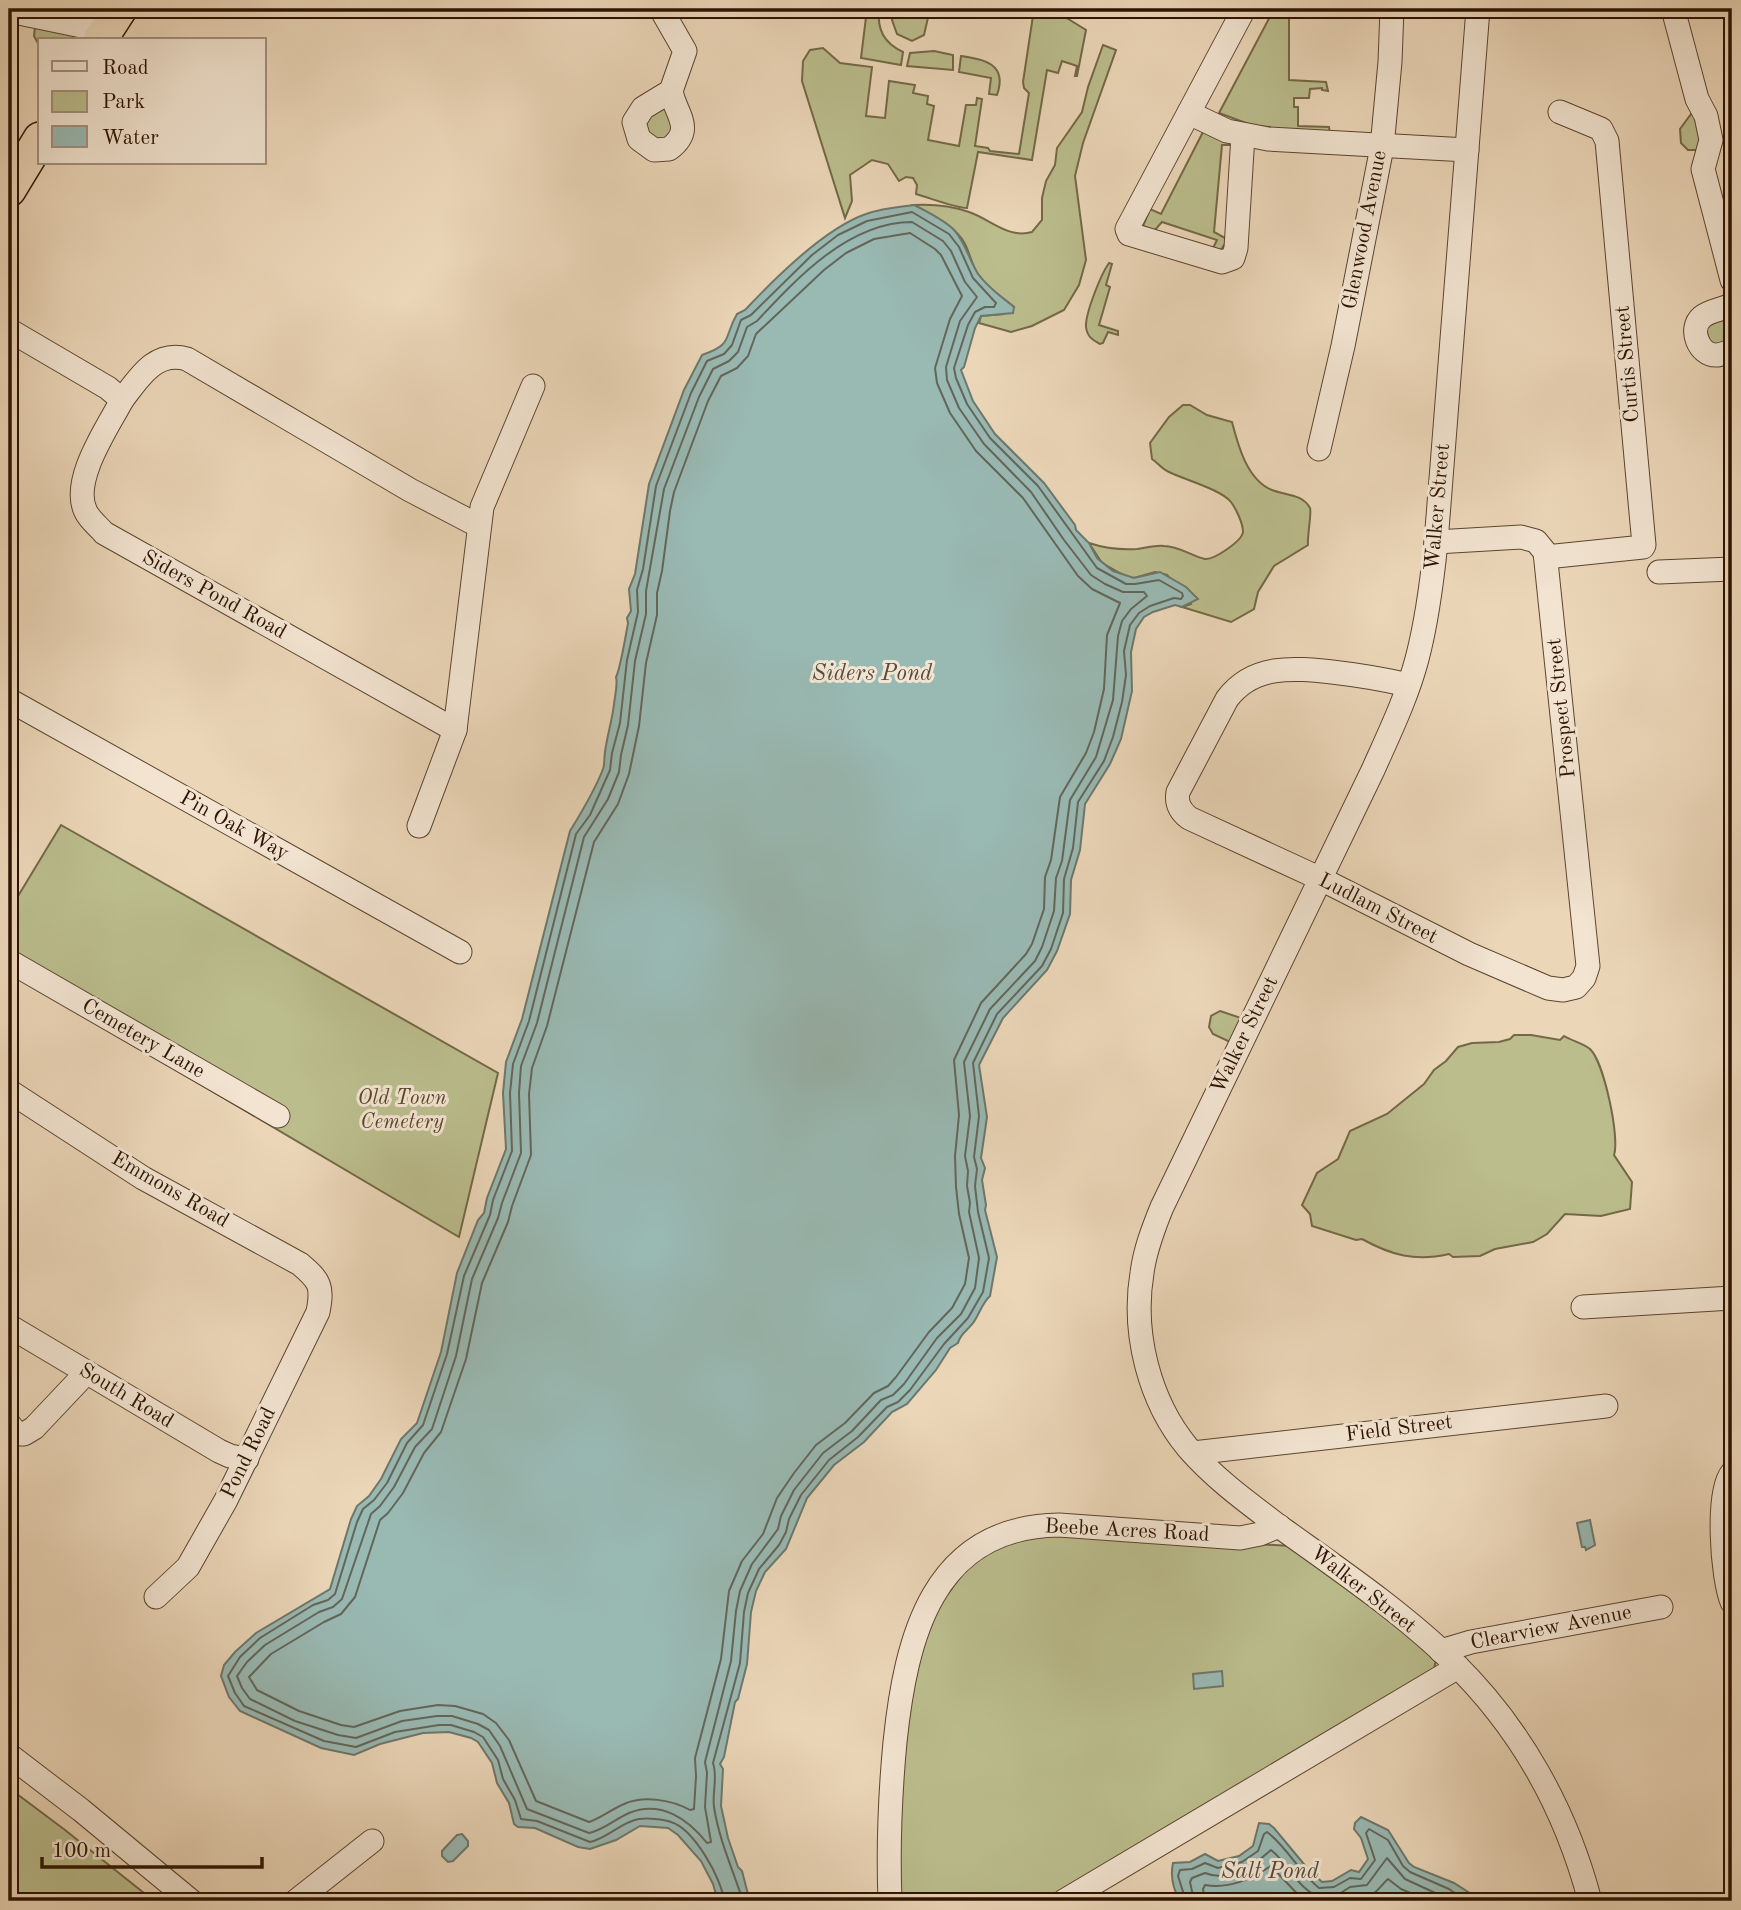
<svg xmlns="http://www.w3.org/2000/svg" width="1741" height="1910" font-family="'Old Standard TT',serif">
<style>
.green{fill:#bbbd8d;stroke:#746846;stroke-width:2}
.water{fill:#99b9b3;stroke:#6e776b;stroke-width:2}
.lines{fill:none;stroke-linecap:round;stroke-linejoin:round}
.shore{stroke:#63665a;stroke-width:2}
.minor-casing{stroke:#5c442e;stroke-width:25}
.highway-casing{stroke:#2d1300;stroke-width:36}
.minor{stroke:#f2e4d1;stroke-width:23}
.highway{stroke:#ebd6b8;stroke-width:33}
.labels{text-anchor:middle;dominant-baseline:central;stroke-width:6;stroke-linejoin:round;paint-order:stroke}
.street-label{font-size:21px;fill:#2d1300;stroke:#f2e4d1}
.park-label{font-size:21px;font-style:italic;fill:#58462a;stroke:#f2e4d1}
.water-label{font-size:23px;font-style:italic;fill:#534d3f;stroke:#f2e4d1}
</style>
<rect width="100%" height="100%" fill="#ebd6b8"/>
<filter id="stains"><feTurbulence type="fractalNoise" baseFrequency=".00286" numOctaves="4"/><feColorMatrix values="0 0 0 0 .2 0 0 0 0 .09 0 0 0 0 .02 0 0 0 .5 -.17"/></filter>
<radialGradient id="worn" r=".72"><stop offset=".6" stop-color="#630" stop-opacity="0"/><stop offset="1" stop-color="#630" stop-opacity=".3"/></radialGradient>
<g class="green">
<path d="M867 9H879C877 30 884 43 903 52L901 65 861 58Z"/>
<path d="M895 9H930L924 35 912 41 897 34 892 20Z"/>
<path d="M1034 9H1052L1086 30 1077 76H1075L1077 66 1062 61 1058 73 1047 70 1032 160 978 152 967 208C956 208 930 198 916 194L917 185 913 178 906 177 899 181 888 164 872 160 850 175 852 201 845 218 802 81 803 61 810 50 823 48 840 63 872 67 866 116 885 118 889 81 915 85 913 93 928 96 927 104 934 106 928 140 959 146 966 105H976L977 98 982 99 975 146 988 148 990 151 1019 154 1029 93 1024 88 1023 82Z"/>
<path d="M1274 9H1289V80L1326 82 1328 91 1322 90V88L1310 89 1309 98H1294V107H1298V126L1329 127 1330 136 1273 133 1270 127 1254 126 1219 113Z"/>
<path d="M35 27 84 35V40H40V47L34 36Z"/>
<path d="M1103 45 1116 50 1083 143 1075 176 1086 260 1079 285 1064 310 1032 326 1011 332 979 323 981 316 1004 314 1014 307C1001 297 988 288 978 274 972 265 970 254 965 244 956 226 931 214 914 205 932 204 952 206 969 212 990 219 1008 239 1032 232L1042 220V198L1046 181 1055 165 1057 148 1082 112 1088 87Z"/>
<path d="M934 51 953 55V70L907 66 910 53Z"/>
<path d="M961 56C984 59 1008 64 997 95L989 94 991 78 959 72Z"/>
<path d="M669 107 674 139 651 143 644 115Z"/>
<path d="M1694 110 1702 118 1698 150H1688L1681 143 1680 129Z"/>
<path d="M1203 132 1232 139 1233 145H1222L1214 232 1225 238 1226 242 1221 250 1213 248 1217 240 1162 222 1154 231 1143 226 1150 209 1161 214Z"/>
<path d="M1109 263 1112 264 1106 285 1110 287 1099 325 1118 331V335L1108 332 1103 343 1100 344C1092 340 1087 336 1086 327 1085 314 1101 274 1109 263Z"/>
<path d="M1732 311V346L1719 350 1705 339V323Z"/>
<path d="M1183 405H1190L1207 415 1232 422C1238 445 1247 480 1272 490 1284 495 1303 494 1310 508 1312 511 1307 537 1308 545L1274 566 1258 592 1254 609 1231 622 1182 607 1191 604 1167 575 1155 572 1134 578 1127 577 1102 563 1089 543C1104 548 1121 550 1137 549 1146 548 1155 545 1164 546 1179 546 1191 556 1205 559 1214 560 1242 541 1243 532 1243 523 1236 509 1231 502 1222 490 1183 479 1169 472 1162 469 1158 463 1152 459L1150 443 1169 417Z"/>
<path d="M61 825 498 1073 459 1237 9 971V911Z"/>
<path d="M1220 1011 1241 1018 1230 1042 1213 1034 1209 1027 1211 1016Z"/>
<path d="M1514 1035H1531L1560 1040 1564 1036C1572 1041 1583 1043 1590 1049 1604 1062 1620 1138 1614 1155L1632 1182 1630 1209 1601 1216 1565 1214 1547 1234 1533 1242 1495 1249 1480 1256 1453 1257 1449 1254C1415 1262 1391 1255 1362 1239L1356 1240 1312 1226 1310 1214 1302 1205 1317 1173 1338 1159 1350 1131 1387 1114 1424 1084 1434 1070 1446 1061 1458 1047 1472 1043 1499 1042 1510 1039Z"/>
<path d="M1030 1532 1292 1546 1353 1588 1436 1660 1434 1669 1423 1681 1051 1901H897L896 1812 911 1688 930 1618 976 1556Z"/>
<path d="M9 1788 65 1830 154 1901H9Z"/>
</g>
<g class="water">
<path d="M914 205C927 212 945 220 955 231 966 244 969 260 978 274 988 288 1002 297 1014 307L1013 313 981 316 975 328 964 367 961 370 973 401 995 434 1044 483 1075 525 1076 530 1089 543 1097 558 1113 571 1134 578 1160 572 1186 587 1198 599 1182 607 1175 605 1153 612 1144 617 1136 629 1131 652 1132 691 1121 739 1110 764 1085 804 1080 850 1071 880 1070 914 1057 951 1047 970 1003 1018 979 1065 987 1117 981 1158 985 1168 982 1180 986 1205 985 1210 997 1257 990 1296C983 1302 980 1312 975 1320 970 1329 960 1333 958 1343L950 1348 936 1370 907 1404 892 1412 864 1442 834 1465 807 1498 786 1549 765 1572 756 1591 751 1612 747 1664 738 1699 735 1702 724 1757 720 1764 723 1769 721 1806 728 1838 738 1867 742 1871 749 1898 752 1901H718L713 1884 701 1861 678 1835 668 1828 640 1826 616 1840 590 1849 578 1847 535 1828 518 1827 514 1824 509 1803 497 1783 492 1763 478 1742 471 1738 449 1732 423 1733 380 1744 354 1755 321 1748 240 1711 229 1697 221 1676 224 1665 235 1652 256 1633 330 1589 351 1519 357 1506 369 1496 381 1479 401 1439 417 1423 441 1352 457 1273 478 1220 484 1213 487 1198 506 1149 503 1093 506 1062 522 1019 570 831C583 810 595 790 603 769 605 764 604 757 605 752 607 736 612 721 614 704 615 695 618 685 616 677 620 670 626 634 628 623L627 618 631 611 629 589 635 574 649 484 684 390 702 355C734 344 723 338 737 314L745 310C776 277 825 228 866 214 882 208 898 207 914 205Z"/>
<path d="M1590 1520 1595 1545 1586 1550 1585 1547H1582L1577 1523Z"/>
<path d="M1222 1671 1223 1686 1194 1689 1193 1674Z"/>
<path d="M1361 1817 1388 1830 1409 1863 1414 1867 1454 1883 1482 1901H1180C1173 1889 1170 1877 1173 1863L1190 1862 1205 1854 1218 1861 1239 1856 1253 1846 1259 1823 1269 1824 1274 1828 1308 1869 1322 1882 1332 1881 1351 1870 1359 1872 1368 1859 1361 1838 1354 1829 1355 1823Z"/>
<path d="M462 1834 468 1841V1846L453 1861 448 1862 442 1856V1851L457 1835Z"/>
</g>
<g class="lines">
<g class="shore">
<path d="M912 222 943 241 951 251 965 282 977 297 960 321 946 367 947 380 959 408 984 444 1031 492 1064 540 1091 575 1105 584 1123 592H1144L1147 596 1131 609 1122 621 1118 636 1113 700 1096 757 1070 800 1062 861 1056 878 1054 911 1042 947 1035 961 990 1009 964 1062 970 1116 965 1156 968 1171 967 1186 970 1203 969 1212 979 1258 975 1288 961 1314 937 1338 904 1384 893 1395 881 1400 852 1431 823 1453 794 1490 781 1516 778 1529 752 1564 740 1591 736 1611 731 1661 705 1762 707 1773 705 1807 711 1842 707 1843C688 1819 661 1800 629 1813 615 1819 604 1830 589 1833L527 1809 500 1746 489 1730 478 1724 452 1716H437L402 1721 356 1738 338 1735 295 1721 250 1699 242 1688 237 1676 247 1662 265 1645 319 1612 333 1607 342 1599 371 1514 380 1506 394 1487 415 1447 432 1429 456 1356 472 1279 498 1218 502 1203 521 1153 519 1093 521 1066 537 1023 584 837 608 799 619 772 621 755 628 725 635 661 646 614V591L664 489 699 397 713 369 729 361 738 352 747 327 757 321C797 278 849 222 912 222Z"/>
<path d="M910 233 935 249 941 255 962 296 950 319 935 368 937 383 950 413 976 451 1023 498 1078 576 1092 589 1120 603 1107 635 1104 689 1094 732 1086 753 1060 797 1051 860 1045 877 1044 909 1032 944 1026 954 981 1003 954 1060 959 1115 955 1156 956 1187 959 1214 969 1258 965 1284 952 1308 929 1332 896 1377 888 1386 874 1393 845 1423 816 1445 794 1473 777 1498 763 1534 742 1561 729 1591 721 1659 695 1758 696 1776 694 1809 690 1810C672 1800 644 1795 624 1804 612 1809 601 1818 589 1822L536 1801 509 1740 496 1723 483 1714 455 1706 438 1705 400 1711 354 1727 341 1725 299 1711 257 1690 249 1677 271 1654 324 1622 341 1614 355 1597 380 1520 388 1513 403 1493 424 1453 441 1432 466 1359 482 1283 508 1222 512 1206 531 1155 529 1094 532 1068 547 1026 594 842 618 804 629 774 639 726 646 663 657 615V593L662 571 670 511 674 492 708 401 721 376 737 368 748 356 756 334 824 270 846 253 874 239Z"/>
<path d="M724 1901C722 1879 694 1829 671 1822 663 1819 648 1818 639 1819 621 1822 608 1838 590 1842L537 1821 521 1819 515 1800 503 1779 498 1760 483 1737 474 1732 451 1725H439L395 1732 356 1747 324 1741 244 1706 235 1693 228 1676 240 1657 260 1638 313 1605 328 1600 335 1594 357 1522 363 1509 374 1500 387 1483 407 1443 423 1425 447 1354 464 1276 490 1215 493 1200 512 1151 510 1093 513 1064 529 1021 576 834 590 815 610 770 612 753 620 723 627 660 638 612 637 590 643 569 656 486 691 393 707 361 724 354 732 345 741 320 751 315 812 255 838 235 867 221 912 212 949 234 959 247 973 278 996 303 994 307H985L975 312 968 325 954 368 956 378 967 404 990 438 1038 486 1097 568 1126 584H1135L1159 580 1182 593 1183 596 1181 599 1174 598 1150 606 1139 613 1130 625 1124 651 1126 675 1122 702 1113 737 1104 761 1078 802 1073 848 1064 879 1063 913 1051 949 1042 966 997 1014 973 1063 979 1116 974 1157 977 1169 975 1186 978 1212 989 1258 983 1292 968 1318 944 1344 910 1390 898 1402 887 1407 858 1437 829 1460 801 1495 789 1519 786 1532 779 1545 759 1569 748 1593 744 1612 740 1663 713 1763C718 1778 712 1792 714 1807 719 1840 733 1870 743 1901"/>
<path d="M1186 1901 1178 1876 1180 1870 1192 1869 1205 1863 1218 1868 1242 1862 1258 1851 1264 1834 1267 1832C1287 1847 1299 1872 1319 1888L1334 1887 1350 1878 1361 1879 1375 1860 1366 1833 1369 1829 1388 1840 1403 1866 1410 1872 1449 1889 1466 1901"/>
<path d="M1194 1901 1190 1882 1192 1878 1205 1873C1230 1883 1253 1866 1271 1850 1288 1863 1297 1888 1319 1897L1336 1896 1350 1887 1367 1885 1387 1858 1405 1879 1444 1897 1449 1901"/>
<path d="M1205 1901 1203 1889 1205 1885C1230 1889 1251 1879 1271 1866L1304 1901"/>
<path d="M1348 1901C1355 1897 1363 1899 1371 1895 1378 1892 1382 1884 1388 1879L1401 1889 1429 1901"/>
</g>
<g class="minor-casing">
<g id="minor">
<path d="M661 9 685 51 671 91 643 108 634 122 639 139 654 150 669 149C696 129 675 114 671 91"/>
<path d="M1478 9 1436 542C1432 582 1427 621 1417 659 1407 697 1389 734 1373 770L1162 1207C1153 1229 1145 1250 1142 1273 1132 1333 1149 1401 1188 1448 1215 1479 1247 1502 1280 1527 1337 1568 1402 1612 1452 1661 1520 1727 1566 1810 1590 1901"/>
<path d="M1673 9 1697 99 1706 116 1711 140 1703 169 1732 280"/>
<path d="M9 11 106 31"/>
<path d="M1189 113 1227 131 1268 139 1467 150"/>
<path d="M1243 135 1236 248 1233 258 1222 262 1129 234 1127 229 1244 9"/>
<path d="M1732 304C1723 310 1710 310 1702 317 1688 329 1699 355 1716 355 1721 355 1727 352 1732 351"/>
<path d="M9 330 108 388 122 400C108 427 70 481 86 512 90 520 98 526 104 533L455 730"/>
<path d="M122 400C139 378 155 350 187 359L410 490 479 526"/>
<path d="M1319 449 1343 346 1382 147 1390 62 1392 9"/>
<path d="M1546 557 1643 547 1644 545 1607 141 1601 129 1560 112"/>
<path d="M1659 572 1732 569"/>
<path d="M1408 685C1383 679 1358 675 1332 672 1293 668 1253 664 1227 699L1178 792C1176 803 1180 811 1189 818L1321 879 1469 954 1548 988 1563 990 1576 987 1584 978 1588 966 1545 552 1536 541 1521 537 1436 542"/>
<path d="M9 700 460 952"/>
<path d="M419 826 455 730 482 507 533 386"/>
<path d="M9 961 278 1116"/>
<path d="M9 1091 143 1178 300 1264C320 1281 323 1286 318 1312L226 1500 188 1567 156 1597"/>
<path d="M1583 1307 1732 1298"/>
<path d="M9 1326 219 1451 230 1456 247 1459"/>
<path d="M9 1424 17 1434H24L34 1428 86 1373"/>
<path d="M1193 1453 1606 1406"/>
<path d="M1732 1473C1716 1492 1722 1578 1732 1602"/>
<path d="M1441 1651 1471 1642 1661 1607"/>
<path d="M9 1755 81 1810 191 1901"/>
<path d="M296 1901 372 1841"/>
<path d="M890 1901C888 1848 890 1795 895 1742 906 1638 932 1527 1059 1525L1240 1538 1260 1534 1279 1526"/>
<path d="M1064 1901 1458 1667"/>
</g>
</g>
<g class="highway-casing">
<g id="highway">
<path d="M100 40 120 9"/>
<path d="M9 190 40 139"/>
</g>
</g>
<use href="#minor" class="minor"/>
<use href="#highway" class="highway"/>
</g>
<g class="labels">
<g class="street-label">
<text transform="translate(1365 230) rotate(-79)">Glenwood Avenue</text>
<text transform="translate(1628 364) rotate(-95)">Curtis Street</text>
<text transform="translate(1438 507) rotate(-85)">Walker Street</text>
<text transform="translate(214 595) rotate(29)">Siders Pond Road</text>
<text transform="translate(1562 708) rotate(-96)">Prospect Street</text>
<text transform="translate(234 826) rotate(29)">Pin Oak Way</text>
<text transform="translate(1378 909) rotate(27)">Ludlam Street</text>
<text transform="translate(1245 1035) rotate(-64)">Walker Street</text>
<text transform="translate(143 1039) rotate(30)">Cemetery Lane</text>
<text transform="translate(170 1190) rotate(30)">Emmons Road</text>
<text transform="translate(126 1396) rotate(31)">South Road</text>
<text transform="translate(1399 1429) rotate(-7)">Field Street</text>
<text transform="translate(249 1453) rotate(-64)">Pond Road</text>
<text transform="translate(1127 1531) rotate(3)">Beebe Acres Road</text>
<text transform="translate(1363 1590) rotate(38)">Walker Street</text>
<text transform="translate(1551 1628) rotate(-11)">Clearview Avenue</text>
</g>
<g class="park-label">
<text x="402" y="1098">Old Town<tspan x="402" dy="24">Cemetery</tspan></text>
</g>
<g class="water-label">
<text x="872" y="673">Siders Pond</text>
<text x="1270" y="1871">Salt Pond</text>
</g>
</g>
<rect width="1741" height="1910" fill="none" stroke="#ebd6b8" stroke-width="35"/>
<rect x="10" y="10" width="1720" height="1889" fill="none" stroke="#2d1300" stroke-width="3.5"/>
<rect x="18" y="18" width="1706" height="1875" fill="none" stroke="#2d1300" stroke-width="2"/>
<rect x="38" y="38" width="228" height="126" fill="#f2e4d1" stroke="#a3907d" stroke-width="2"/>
<rect x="52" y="61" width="35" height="10" fill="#f2e4d1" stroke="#a3907d" stroke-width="2"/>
<text x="102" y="74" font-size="21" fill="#2d1300">Road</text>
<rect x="52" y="91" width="35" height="21" fill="#bbbd8d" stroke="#a3907d" stroke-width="2"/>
<text x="102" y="108" font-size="21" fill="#2d1300">Park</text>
<rect x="52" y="126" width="35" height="21" fill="#99b9b3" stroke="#a3907d" stroke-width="2"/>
<text x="102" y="144" font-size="21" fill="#2d1300">Water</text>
<path d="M42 1857v10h220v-10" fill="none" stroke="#2d1300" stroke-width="3.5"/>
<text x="52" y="1857" font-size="21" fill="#2d1300" stroke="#f2e4d1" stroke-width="5" paint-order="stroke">100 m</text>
<rect width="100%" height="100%" filter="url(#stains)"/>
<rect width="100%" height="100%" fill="url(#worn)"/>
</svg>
